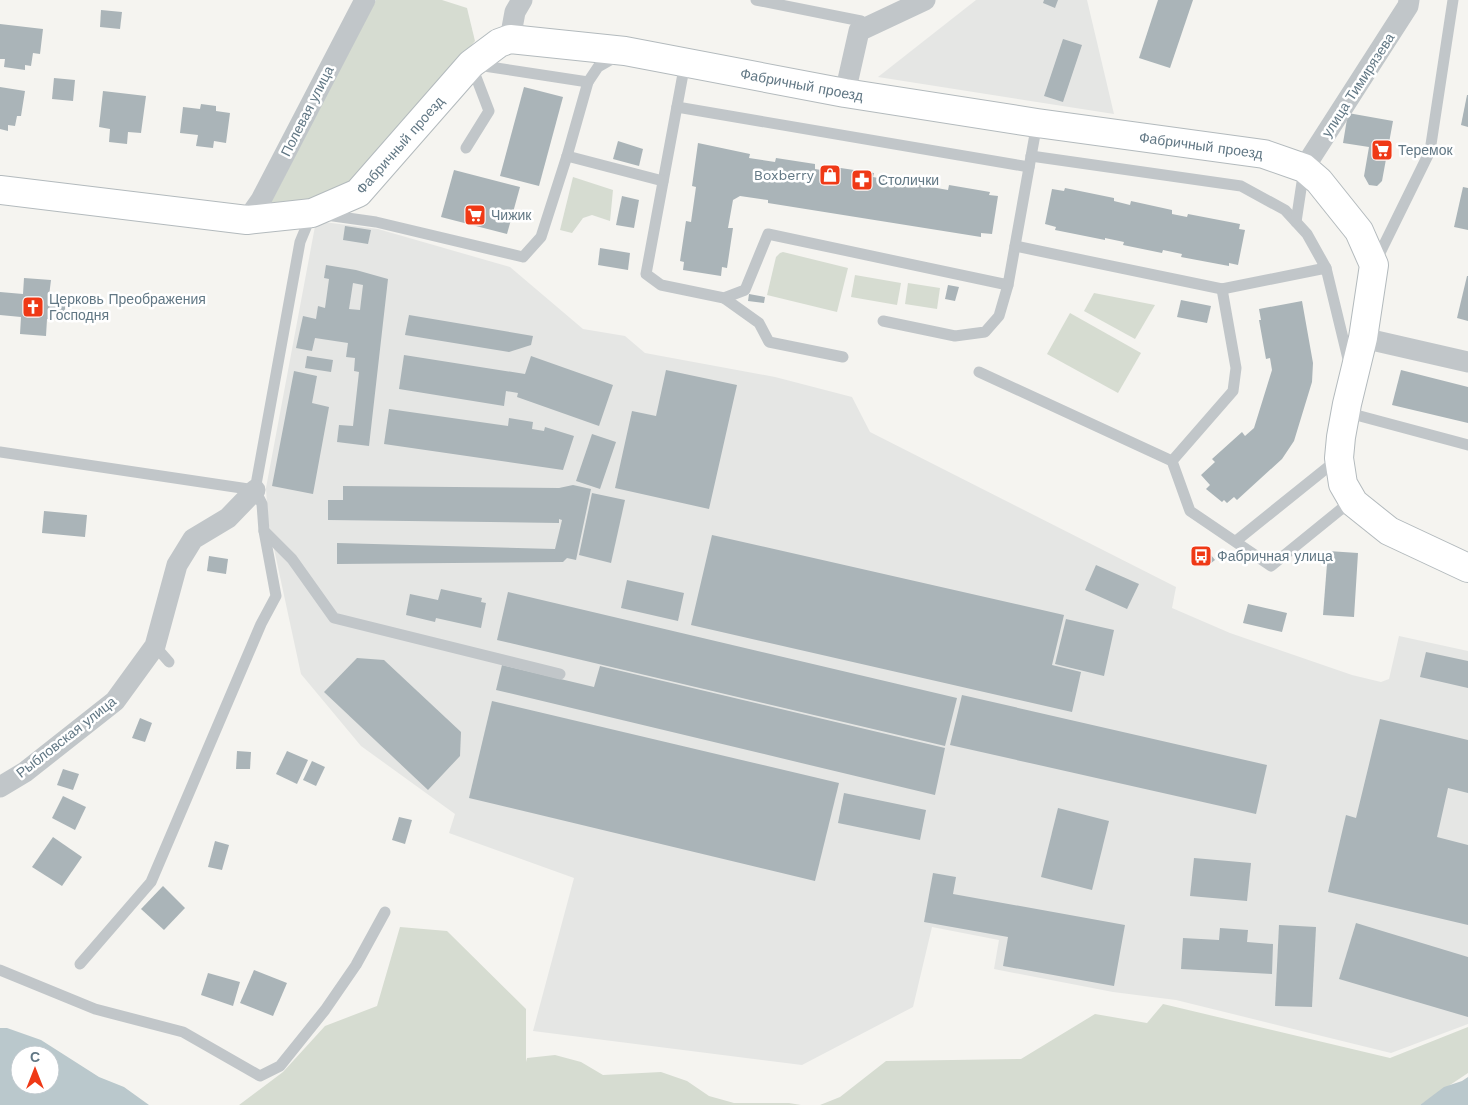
<svg xmlns="http://www.w3.org/2000/svg" width="1468" height="1105" font-family="'Work Sans',sans-serif">
<style>
.built{fill:#e5e6e4}
.green{fill:#d6dcd1}
.water{fill:#bac8cc;fill-rule:evenodd}
.building{fill:#aab4b8;fill-rule:evenodd}
.lines{fill:none;stroke-linecap:round;stroke-linejoin:round}
.secondary-casing{stroke:#b3babd;stroke-width:30}
.lane{stroke:#c1c6c9;stroke-width:11}
.street{stroke:#c1c6c9;stroke-width:21}
.secondary{stroke:#fff;stroke-width:28}
.labels{text-anchor:middle;dominant-baseline:central;stroke-width:5;stroke-linejoin:round;paint-order:stroke}
.street-label{font-size:14px;fill:#617784;stroke:#fff}
.poi-label{font-size:14px;fill:#617784;stroke:#fff;text-anchor:start}
</style>
<rect width="100%" height="100%" fill="#f5f4f0"/>
<g class="built">
<path d="M976 0H1087L1114 114 878 77Z"/>
<path d="M316 221 378 229 510 267 583 329 625 336 645 353 775 377 852 397 870 432 1176 587 1172 608 1230 633 1352 675 1381 682 1389 679 1399 636 1468 651V1024L1391 1053 1176 1000 1113 992 994 969 999 940 932 927 913 1007 802 1065 533 1031 574 878 449 833 455 814 361 746 301 674 268 521 266 488Z"/>
</g>
<g class="green">
<path d="M376 0H442L467 8 475 41 351 188 266 212Z"/>
<path d="M573 177 613 190 610 221 592 215 583 218 572 233 560 230Z"/>
<path d="M783 252 848 268 837 312 767 295 776 257 780 253Z"/>
<path d="M855 275 901 283 897 305 851 297Z"/>
<path d="M908 283 940 288 937 309 905 304Z"/>
<path d="M1094 293 1155 305 1135 339 1084 311Z"/>
<path d="M1070 313 1141 353 1118 393 1047 354Z"/>
<path d="M400 927 447 931 526 1009V1062L527 1058 555 1055 581 1062 603 1075 661 1072 687 1081 709 1096 734 1103H789L801 1105H239L283 1072 325 1026 377 1006Z"/>
<path d="M1163 1004 1390 1058 1468 1027V1073L1420 1105H820L840 1097 886 1061 1021 1059 1095 1014 1147 1023Z"/>
</g>
<g class="water">
<path d="M0 1028H7L41 1040 99 1077 124 1087 149 1105H0ZM20 1055H50V1085H20Z"/>
<path d="M1468 1077V1105H1420L1444 1087 1462 1081Z"/>
</g>
<g class="building">
<path d="M1044 0H1058L1055 8 1043 3Z"/>
<path d="M1158 0H1193L1170 68 1139 58Z"/>
<path d="M101 10 122 12 120 29 100 27Z"/>
<path d="M0 24 43 29 40 54 33 53 31 66 25 65V70L4 67 5 59H0Z"/>
<path d="M1063 39 1082 45 1063 102 1044 96Z"/>
<path d="M54 78 75 80 73 101 52 99Z"/>
<path d="M0 87 25 91 21 116H17L15 126 8 125V131L0 129Z"/>
<path d="M524 87 563 97 539 186 500 176Z"/>
<path d="M103 91 146 96 141 133 128 132 127 144 109 142 110 129 99 127Z"/>
<path d="M1467 95H1468V127L1461 125Z"/>
<path d="M201 104 216 106V111L230 113 226 143 214 141 213 148 196 146 198 135 180 133 183 107 200 109Z"/>
<path d="M1348 113 1393 121 1382 181 1377 186 1369 185 1364 176 1369 147 1343 143Z"/>
<path d="M618 141 643 149 639 166 613 159Z"/>
<path d="M698 143 750 154 749 158 775 162 776 158 815 164V169L833 172 834 167 874 173 873 177 889 180 890 176 932 183 931 187 948 190 949 185 990 192 989 195 998 196 992 234 981 233V237L768 203V200L740 196 733 200 728 228H733L727 268 722 267 721 276 683 270 684 262 680 261 686 221 691 222 696 187 692 186Z"/>
<path d="M454 170 520 187 507 234 441 217Z"/>
<path d="M1463 187 1468 188V230L1454 227Z"/>
<path d="M1065 188 1114 198V201L1130 205 1131 201 1172 210V214L1187 217 1188 214 1240 224 1239 229 1245 230 1238 265 1229 263V266L1181 257 1182 254 1163 250 1162 253 1123 245 1124 242 1105 238V240L1055 230 1056 227 1045 224 1052 189 1064 191Z"/>
<path d="M622 196 639 200 634 228 616 225Z"/>
<path d="M345 226 371 230 368 244 343 240Z"/>
<path d="M600 248 630 253 628 270 598 265Z"/>
<path d="M326 265 356 270 388 279 369 446 337 442 339 425 353 426 359 372 354 371 355 358 346 357 348 343 315 338 312 351 296 348 303 316 316 319 318 306 325 308 329 279 324 278ZM353 283 363 285 360 310 349 309Z"/>
<path d="M1467 276H1468V321L1457 318Z"/>
<path d="M24 278 51 280 49 296 59 298 65 305V309L61 317 58 319H47L46 336 20 334 21 317 0 315V292L23 294Z"/>
<path d="M948 285 959 287 955 301 945 299Z"/>
<path d="M749 294 765 297 764 303 748 301Z"/>
<path d="M1181 300 1211 306 1207 323 1177 317Z"/>
<path d="M1302 301 1313 363 1312 382 1294 441 1282 459 1237 500 1234 497 1227 503 1224 500 1222 502 1206 489 1210 485 1201 475 1215 462 1212 459 1242 432 1245 436 1254 428 1272 370 1270 358 1266 359 1259 320H1261L1259 309Z"/>
<path d="M409 315 533 336 531 345 509 352 405 335Z"/>
<path d="M404 355 525 374 531 356 613 385 599 426 517 397 518 393 506 391 504 406 399 389Z"/>
<path d="M307 356 333 360 331 372 305 368Z"/>
<path d="M666 370 737 385 709 509 615 488 632 411 656 416Z"/>
<path d="M1401 370 1468 387V423L1392 405Z"/>
<path d="M294 371 317 376 312 403 329 407 313 494 272 486Z"/>
<path d="M389 409 508 426 509 418 533 422 532 429 544 431 545 427 574 436 563 470 384 444Z"/>
<path d="M592 434 616 442 600 489 576 481Z"/>
<path d="M573 485 591 489 576 560 567 558 563 562 337 564V543L555 549 562 520 559 519V523L328 520V500H343V486L559 488Z"/>
<path d="M592 493 625 500 611 563 579 555Z"/>
<path d="M44 511 87 515 85 537 42 533Z"/>
<path d="M712 535 1064 615 1052 665 1081 672 1072 712 691 625Z"/>
<path d="M1206 549 1215 560 1206 567 1197 556Z"/>
<path d="M1328 551 1358 553 1354 617 1323 615Z"/>
<path d="M209 556 228 559 226 574 207 571Z"/>
<path d="M1096 565 1139 584 1127 609 1085 590Z"/>
<path d="M627 580 684 593 678 621 621 608Z"/>
<path d="M441 589 482 598 481 602 486 603 481 628 436 618 435 622 406 615 410 594 438 600Z"/>
<path d="M508 592 957 698 945 746 497 640Z"/>
<path d="M1248 604 1287 613 1282 632 1243 623Z"/>
<path d="M1066 619 1114 630 1104 676 1055 664Z"/>
<path d="M1426 652 1468 661V688L1420 677Z"/>
<path d="M357 658 384 660 461 732 460 756 428 790 324 692Z"/>
<path d="M502 665 594 687 600 666 945 748 935 795 496 690Z"/>
<path d="M962 695 1267 765 1256 814 950 745Z"/>
<path d="M492 701 839 783 815 881 469 798Z"/>
<path d="M140 718 152 723 145 742 132 738Z"/>
<path d="M1380 719 1468 740V793L1448 788 1437 837 1468 845V925L1328 892 1346 815 1356 818Z"/>
<path d="M237 751 251 752 250 769H236Z"/>
<path d="M287 751 308 760 297 784 276 774Z"/>
<path d="M312 761 325 767 316 786 303 780Z"/>
<path d="M63 769 79 774 73 790 57 785Z"/>
<path d="M844 793 926 810 920 840 838 823Z"/>
<path d="M63 796 86 807 75 830 52 818Z"/>
<path d="M1058 808 1109 821 1092 890 1041 877Z"/>
<path d="M399 817 412 820 405 844 392 840Z"/>
<path d="M53 837 82 857 62 886 32 867Z"/>
<path d="M215 841 229 845 222 870 208 867Z"/>
<path d="M1194 858 1251 863 1247 901 1190 896Z"/>
<path d="M933 873 956 877 953 894 1125 925 1114 986 1003 966 1008 937 924 922Z"/>
<path d="M163 886 185 908 164 930 141 909Z"/>
<path d="M1356 923 1468 957V1017L1339 979Z"/>
<path d="M1279 925 1316 927 1312 1007 1275 1006Z"/>
<path d="M1220 928 1248 930 1247 942 1273 944 1272 974 1181 969 1183 938 1219 940Z"/>
<path d="M254 970 287 983 273 1016 240 1003Z"/>
<path d="M208 973 240 982 233 1006 201 995Z"/>
</g>
<g class="lines">
<g class="secondary-casing">
<g id="secondary">
<path id="s1" d="M0 190 247 220 312 213 358 193 471 64 499 43 510 39 625 51 845 93 1037 123 1264 154 1304 168 1319 181 1359 231 1374 265 1363 338 1347 404 1341 437 1339 458 1343 484 1354 503 1389 531 1468 568"/>
</g>
</g>
<g class="lane">
<path d="M756 0 861 21"/>
<path d="M685 63 646 274 661 285 724 298 745 290 768 234 1008 285 1037 123"/>
<path d="M677 107 1029 167"/>
<path d="M466 148 489 111 471 64 588 82 598 67 619 55"/>
<path d="M567 156 663 181"/>
<path d="M1031 156 1241 186 1285 210 1307 234 1326 268"/>
<path d="M1296 222 1304 169"/>
<path d="M1015 246 1222 289 1326 268 1349 363"/>
<path d="M1376 261 1430 151 1453 0"/>
<path d="M724 298 759 323 769 342 843 357"/>
<path d="M883 321 955 336 985 332 999 316 1008 285"/>
<path d="M979 372 1172 461 1190 511 1271 566 1340 510 1354 503"/>
<path d="M1345 412 1468 445"/>
<path d="M0 452 255 490"/>
<path d="M1172 461 1233 391 1236 368 1222 289"/>
<path d="M264 531 292 559 334 618 560 674"/>
<path d="M1236 541 1338 459"/>
<path d="M155 646 169 662"/>
<path d="M80 964 151 882 261 624 276 596 264 531 262 504 255 490 300 242 312 213 376 222 523 257 541 237 567 156 588 82"/>
<path d="M0 970 95 1009 183 1032 260 1076 280 1066 325 1010 356 965 385 912"/>
</g>
<g class="street">
<path d="M510 39 515 12 522 0"/>
<path d="M845 93 859 31 925 0"/>
<path d="M1304 168 1408 6 1409 0"/>
<path d="M247 220 261 200 365 0"/>
<path d="M1363 338 1468 362"/>
<path d="M0 787 25 772 115 701 155 646 177 565 193 539 228 518 255 490"/>
</g>
<use href="#secondary" class="secondary"/>
</g>
<defs>
<g id="supermarket-square" transform="scale(1.125)"><rect x="-9" y="-9" width="18" height="18" rx="4" fill="#ef3916" stroke="#fff"/><path d="M-6-5.5h2.5l.6 2H6L4.5 2H-2.5L-4.4-4H-6ZM-1.5 3.2a1.3 1.3 0 1 0 .1 0ZM3 3.2a1.3 1.3 0 1 0 .1 0Z" fill="#fff"/></g>
<g id="shop-square" transform="scale(1.125)"><rect x="-9" y="-9" width="18" height="18" rx="4" fill="#ef3916" stroke="#fff"/><path d="M-5-2.5h2.3a2.7 3.5 0 0 1 5.4 0H5L5.5 6h-11ZM-1.5-2.5h3a1.5 2.3 0 0 0-3 0Z" fill="#fff"/></g>
<g id="pharmacy-square" transform="scale(1.125)"><rect x="-9" y="-9" width="18" height="18" rx="4" fill="#ef3916" stroke="#fff"/><path d="M-2-6h4v4h4v4h-4v4h-4v-4h-4v-4h4Z" fill="#fff"/></g>
<g id="church-square" transform="scale(1.125)"><rect x="-9" y="-9" width="18" height="18" rx="4" fill="#ef3916" stroke="#fff"/><path d="M-1.2-6h2.4v3.5h3.3v2.4h-3.3V6h-2.4V-.1h-3.3v-2.4h3.3Z" fill="#fff"/></g>
<g id="bus-square" transform="scale(1.125)"><rect x="-9" y="-9" width="18" height="18" rx="4" fill="#ef3916" stroke="#fff"/><path d="M-5-6H5V4H4V6H2V4H-2V6H-4V4H-5ZM-3.5-4V0h7V-4ZM-3.5 1.2v1.5H-2V1.2ZM2 1.2v1.5H3.5V1.2Z" fill="#fff"/></g>
</defs>
<g fill-rule="evenodd">
<use href="#supermarket-square" x="1382" y="150"/>
<use href="#shop-square" x="830" y="175"/>
<use href="#pharmacy-square" x="862" y="180"/>
<use href="#supermarket-square" x="475" y="215"/>
<use href="#church-square" x="33" y="307"/>
<use href="#bus-square" x="1201" y="556"/>
</g>
<g class="labels">
<g class="street-label">
<text stroke="none"><textPath href="#s1" startOffset="878">Фабричный проезд</textPath></text>
<text transform="translate(1358 85) rotate(-57)">улица Тимирязева</text>
<text transform="translate(307 111) rotate(-63)">Полевая улица</text>
<text stroke="none"><textPath href="#s1" startOffset="428">Фабричный проезд</textPath></text>
<text stroke="none"><textPath href="#s1" startOffset="1282">Фабричный проезд</textPath></text>
<text transform="translate(66 737) rotate(-38)">Рыбловская улица</text>
</g>
<g class="poi-label">
<text x="1398" y="150">Теремок</text>
<text x="814" y="175" text-anchor="end">Boxberry</text>
<text x="878" y="180">Столички</text>
<text x="491" y="215">Чижик</text>
<text x="49" y="299">Церковь Преображения<tspan x="49" dy="16">Господня</tspan></text>
<text x="1217" y="556">Фабричная улица</text>
</g>
</g>
<g transform="translate(35 1070)"><circle r="24" fill="#ffffff" stroke="#c0c9ce"/>
<path d="M0-4L9 19L0 12L-9 19Z" fill="#ef3916"/>
<text y="-8" font-size="14" font-weight="bold" text-anchor="middle" fill="#617784">С</text>
</g>
</svg>
